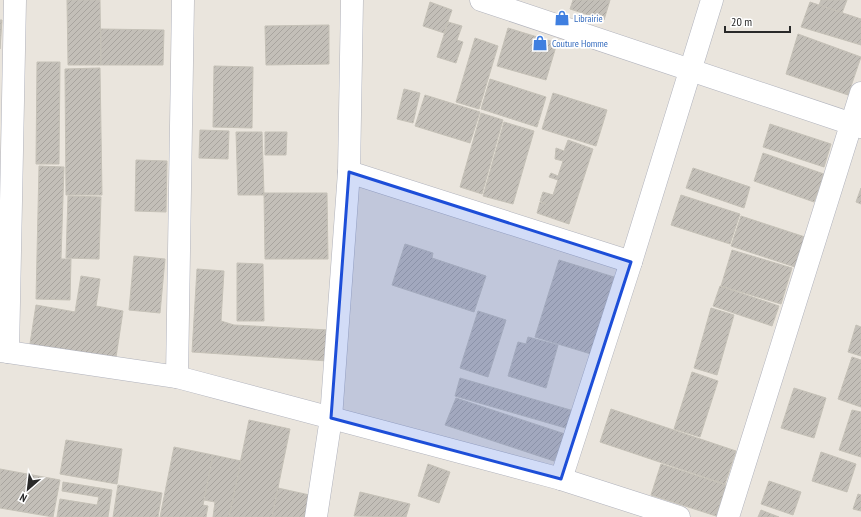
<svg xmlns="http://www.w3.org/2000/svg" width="861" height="517" font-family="'PT Sans Narrow',sans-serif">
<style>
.building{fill:url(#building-hatch);stroke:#c5c1b7}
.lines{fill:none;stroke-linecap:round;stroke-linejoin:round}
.minor-casing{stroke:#b0b2bc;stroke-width:23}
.minor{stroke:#fff;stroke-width:22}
.marked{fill:#1d4ed8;fill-opacity:0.2;stroke:#1d4ed8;stroke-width:3;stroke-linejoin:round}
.labels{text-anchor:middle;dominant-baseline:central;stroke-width:3.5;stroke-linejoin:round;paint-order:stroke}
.shop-label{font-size:10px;fill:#366cbe;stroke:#fff;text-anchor:start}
</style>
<defs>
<pattern id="building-hatch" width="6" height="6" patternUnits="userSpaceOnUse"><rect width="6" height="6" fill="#c3bfb8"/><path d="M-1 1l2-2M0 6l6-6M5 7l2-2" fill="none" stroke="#a8a49e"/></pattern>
</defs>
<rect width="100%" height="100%" fill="#eae5dd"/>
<g class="building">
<path d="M67 0H100L101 65H68Z"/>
<path d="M573 0H610L604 20 570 9Z"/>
<path d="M821 0H847L842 13 819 5Z"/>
<path d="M430 2 452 10 444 33 423 26Z"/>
<path d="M810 2 861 19V45L801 27Z"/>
<path d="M0 20H2L0 49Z"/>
<path d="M448 22 462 26 457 40 463 42 456 63 437 57Z"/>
<path d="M329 25V64L266 65 265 26Z"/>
<path d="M508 28 557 43 546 80 497 66Z"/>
<path d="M101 29 164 30 163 65H101Z"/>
<path d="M798 34 861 57 848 95 786 74Z"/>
<path d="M475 38 498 46 479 109 456 102Z"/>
<path d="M37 62H60L59 164H36Z"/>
<path d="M214 66 253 67 252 128 213 127Z"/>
<path d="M100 68 102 195H66L65 69Z"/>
<path d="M490 79 546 97 537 127 481 109Z"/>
<path d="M404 89 420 93 413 123 397 119Z"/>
<path d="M553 93 607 110 596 146 542 129Z"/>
<path d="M425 95 480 112 470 143 415 126Z"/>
<path d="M481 113 503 120 482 194 460 187Z"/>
<path d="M504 122 534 131 513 204 483 196Z"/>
<path d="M770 124 831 144 824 167 763 147Z"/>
<path d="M200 130 229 131 228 159 199 158Z"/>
<path d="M236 132H262L264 195H238Z"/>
<path d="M265 132H287L286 155H265Z"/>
<path d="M568 140 593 149 569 224 537 213 540 202 546 204 540 201 543 192 553 195 558 180 549 177 551 173 558 176 563 161 555 159 556 148 564 151Z"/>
<path d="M763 153 824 174 814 202 754 181Z"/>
<path d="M136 160 167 161 166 212 135 211Z"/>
<path d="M39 166 64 167 61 259H71L70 300 36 299Z"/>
<path d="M693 168 750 187 744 208 686 188Z"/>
<path d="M861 188V204L856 202Z"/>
<path d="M264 193H327L328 259H265Z"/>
<path d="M681 195 740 214 730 244 671 225Z"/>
<path d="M68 196 101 197 99 259 66 258Z"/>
<path d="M741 216 805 237 795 267 731 246Z"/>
<path d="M405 244 433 253 432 258 486 276 474 312 392 285Z"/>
<path d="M732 250 792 268 781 304 721 286Z"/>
<path d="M134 256 165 259 160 313 129 310Z"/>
<path d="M559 260 614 277 591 354 535 337Z"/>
<path d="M237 263 263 264 264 321H237Z"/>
<path d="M197 269 224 271 221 321 234 325 329 330 328 361 192 352Z"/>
<path d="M81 276 100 279 96 306 123 311 115 364 29 350 36 305 75 312Z"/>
<path d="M720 286 779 306 772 326 713 306Z"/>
<path d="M711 308 734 315 717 375 694 368Z"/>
<path d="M478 311 506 320 488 377 460 368Z"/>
<path d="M856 325 861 327V356L848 352Z"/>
<path d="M528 337 558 345 546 388 508 376 518 342 526 344Z"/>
<path d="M852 357 861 360V407L838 399Z"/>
<path d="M692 372 718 381 700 437 674 429Z"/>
<path d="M460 378 574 411 569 429 455 396Z"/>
<path d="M794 388 826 398 814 438 781 428Z"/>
<path d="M456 398 565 434 554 461 445 425Z"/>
<path d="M611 409 736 451 725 484 600 442Z"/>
<path d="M852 410 861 412V457L839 450Z"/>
<path d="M249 420 290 429 272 517H229Z"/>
<path d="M66 440 122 449 117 484 60 474Z"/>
<path d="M174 447 213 455 203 505 208 506 206 517H160Z"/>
<path d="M821 452 856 464 847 492 812 481Z"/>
<path d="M213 455 241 461 229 517H213L215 502 204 500Z"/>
<path d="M428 464 450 472 439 503 418 496Z"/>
<path d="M661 464 726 485 716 516 651 495Z"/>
<path d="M0 469 60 480 53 517 0 508Z"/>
<path d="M769 481 801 492 793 515 761 504Z"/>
<path d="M63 482 112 490 108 517H57L60 499 97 505 99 497 62 491Z"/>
<path d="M118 485 162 493 158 517H113Z"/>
<path d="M278 488 314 496 310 517H272Z"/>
<path d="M360 492 410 504 406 517 354 516Z"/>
<path d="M858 494 861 495V511L853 509Z"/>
<path d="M761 510 779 517H758Z"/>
</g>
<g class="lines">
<g class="minor-casing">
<g id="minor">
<path d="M481 0 861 127"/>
<path d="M349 172 631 262"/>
<path d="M0 351 177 377 561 479 679 517"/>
<path d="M8 352 15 0"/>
<path d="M177 377 183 0"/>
<path d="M561 479 631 262 712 0"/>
<path d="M316 517 331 418 349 172 352 0"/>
<path d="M728 517 861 93"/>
</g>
</g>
<use href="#minor" class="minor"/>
</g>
<path class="marked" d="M349 172 631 262 561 479 331 418Z"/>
<defs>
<g id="shop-bare" transform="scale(1.2)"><path d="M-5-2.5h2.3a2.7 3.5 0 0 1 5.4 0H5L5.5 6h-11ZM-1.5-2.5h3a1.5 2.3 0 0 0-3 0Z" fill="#3f7fe0" stroke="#fff" stroke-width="2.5" paint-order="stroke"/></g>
</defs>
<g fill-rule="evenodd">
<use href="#shop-bare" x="562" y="18"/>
<use href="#shop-bare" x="540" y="43"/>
</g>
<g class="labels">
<g class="shop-label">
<text x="574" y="18">Librairie</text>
<text x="552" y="43">Couture Homme</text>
</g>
</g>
<g transform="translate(28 489) rotate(208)" stroke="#ffffff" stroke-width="3" paint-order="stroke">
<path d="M0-3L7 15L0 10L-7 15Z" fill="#292929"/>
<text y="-6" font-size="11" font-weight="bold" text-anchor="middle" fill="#292929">N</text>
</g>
<path d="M725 26v6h65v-6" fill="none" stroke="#292929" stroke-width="2"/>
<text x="731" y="26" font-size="12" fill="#292929" stroke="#ffffff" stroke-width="3" paint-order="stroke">20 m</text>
</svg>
